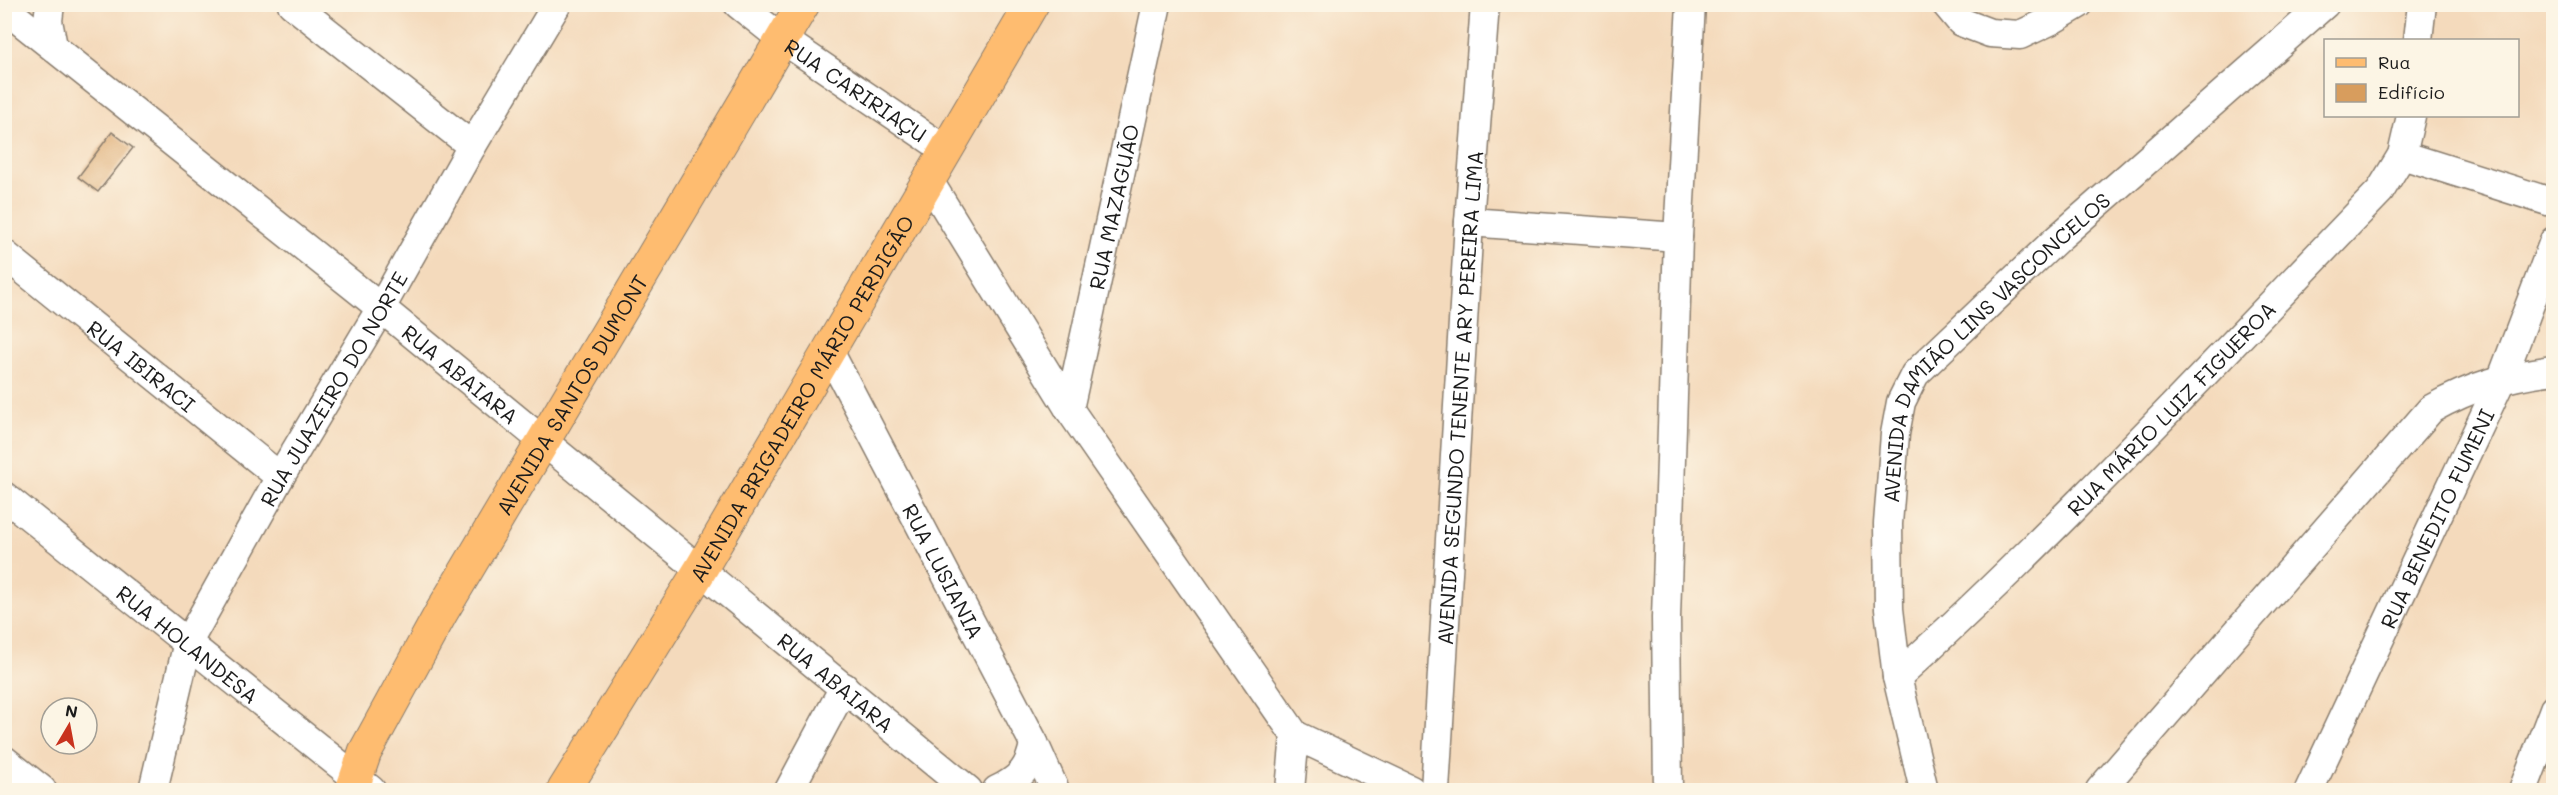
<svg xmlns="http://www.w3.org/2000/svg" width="2558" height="795" font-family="Mali,sans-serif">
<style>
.building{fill:#d89d5d}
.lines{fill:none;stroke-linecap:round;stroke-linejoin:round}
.minor-casing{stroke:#887b6c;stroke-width:31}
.major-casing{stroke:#887b6c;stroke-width:35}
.minor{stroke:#fff;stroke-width:28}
.major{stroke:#febc70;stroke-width:33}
.labels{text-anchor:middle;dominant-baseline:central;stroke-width:6;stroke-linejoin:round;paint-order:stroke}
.street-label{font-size:21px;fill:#1c1c1c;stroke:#fcf5e5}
</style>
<rect width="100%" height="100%" fill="#fcf5e5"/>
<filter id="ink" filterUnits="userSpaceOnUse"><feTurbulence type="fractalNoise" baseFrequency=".0167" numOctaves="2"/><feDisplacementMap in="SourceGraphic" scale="12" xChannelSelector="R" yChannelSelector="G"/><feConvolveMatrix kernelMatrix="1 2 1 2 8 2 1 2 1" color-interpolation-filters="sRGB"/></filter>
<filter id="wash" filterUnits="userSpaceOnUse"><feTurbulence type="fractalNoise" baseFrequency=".008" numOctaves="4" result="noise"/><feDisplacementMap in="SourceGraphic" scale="24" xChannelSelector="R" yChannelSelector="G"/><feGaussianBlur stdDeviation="1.35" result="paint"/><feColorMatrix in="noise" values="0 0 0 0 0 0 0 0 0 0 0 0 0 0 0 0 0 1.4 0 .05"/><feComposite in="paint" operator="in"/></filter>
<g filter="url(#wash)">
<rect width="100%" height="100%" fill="#f4dabc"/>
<g id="blocks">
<path class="building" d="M112 132 133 148 98 192 78 177Z"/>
</g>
</g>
<g filter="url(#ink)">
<use href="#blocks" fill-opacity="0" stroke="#887b6c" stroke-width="1.5"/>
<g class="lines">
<g class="minor-casing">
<g id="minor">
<path d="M50 4 48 21 53 46"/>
<path d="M292 4 472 146"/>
<path id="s1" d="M738 4 782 39 947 151"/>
<path d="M1946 4 1961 22 1990 33 2020 35 2052 20 2079 4"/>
<path id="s2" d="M4 8 381 308 968 790"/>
<path d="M2418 40 2422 4"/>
<path d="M2402 155 2554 203"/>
<path d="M929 181 1069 409 1295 735 1411 790"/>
<path d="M1469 222 1678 237"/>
<path id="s3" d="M4 254 280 477"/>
<path id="s4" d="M829 351 1034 743 1055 790"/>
<path id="s5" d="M1069 409 1157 4"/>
<path id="s6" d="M4 496 371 790"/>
<path id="s7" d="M1897 677C2066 524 2221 355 2380 191L2402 155 2411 116"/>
<path d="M4 760 42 790"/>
<path id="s8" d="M153 790 188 642 280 477 381 308 472 146 557 4"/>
<path d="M789 790 844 687"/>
<path d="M997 790C1020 779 1030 768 1034 743"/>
<path d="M1290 790 1295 735"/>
<path id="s9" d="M1435 790 1469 222 1485 4"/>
<path d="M1668 790 1666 618 1678 237 1691 4"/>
<path id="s10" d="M1924 790 1897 677 1889 609 1888 524 1895 434 1901 402 1915 374 2056 240 2325 4"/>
<path d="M2100 790 2431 409C2472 386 2507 376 2554 370"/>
<path id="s11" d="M2309 790 2502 378 2554 241"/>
<path d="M2523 790 2554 709"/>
</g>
</g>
<g class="major-casing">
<g id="major">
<path id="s12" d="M352 790 365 752 441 613 803 4"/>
<path id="s13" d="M564 790 699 572 1032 4"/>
</g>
</g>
<use href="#minor" class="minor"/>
<use href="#major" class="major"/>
</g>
</g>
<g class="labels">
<g class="street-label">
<text stroke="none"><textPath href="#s1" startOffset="146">RUA CARIRIAÇU</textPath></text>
<text stroke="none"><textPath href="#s5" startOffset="207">RUA MAZAGUÃO</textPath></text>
<text stroke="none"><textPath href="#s10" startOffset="488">AVENIDA DAMIÃO LINS VASCONCELOS</textPath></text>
<text stroke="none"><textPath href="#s3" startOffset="177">RUA IBIRACI</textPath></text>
<text stroke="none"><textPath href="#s2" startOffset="585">RUA ABAIARA</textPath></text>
<text stroke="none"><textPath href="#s8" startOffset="444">RUA JUAZEIRO DO NORTE</textPath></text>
<text stroke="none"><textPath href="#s12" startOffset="453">AVENIDA SANTOS DUMONT</textPath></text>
<text stroke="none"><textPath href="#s9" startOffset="393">AVENIDA SEGUNDO TENENTE ARY PEREIRA LIMA</textPath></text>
<text stroke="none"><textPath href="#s13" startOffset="458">AVENIDA BRIGADEIRO MÁRIO PERDIGÃO</textPath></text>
<text stroke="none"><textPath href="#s7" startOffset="384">RUA MÁRIO LUIZ FIGUEROA</textPath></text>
<text stroke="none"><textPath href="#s11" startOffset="300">RUA BENEDITO FUMENI</textPath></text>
<text stroke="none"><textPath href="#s4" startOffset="248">RUA LUSIANIA</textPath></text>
<text stroke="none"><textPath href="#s6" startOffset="236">RUA HOLANDESA</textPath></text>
<text stroke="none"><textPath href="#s2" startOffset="1071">RUA ABAIARA</textPath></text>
</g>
</g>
<rect width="2558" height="795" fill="none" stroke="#fcf5e5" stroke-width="24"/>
<rect x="2324" y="39" width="195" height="78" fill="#fcf5e5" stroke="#a29e95" stroke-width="1.5"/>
<rect x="2336" y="58" width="30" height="9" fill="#febc70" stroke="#a29e95" stroke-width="1.5"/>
<text x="2378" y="69" font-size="18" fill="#1c1c1c">Rua</text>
<rect x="2336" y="84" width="30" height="18" fill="#d89d5d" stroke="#a29e95" stroke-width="1.5"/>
<text x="2378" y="99" font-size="18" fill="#1c1c1c">Edifício</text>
<g transform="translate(69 726) rotate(10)"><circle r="28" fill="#fcf5e5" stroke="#a29e95" stroke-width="1.5"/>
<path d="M0-4.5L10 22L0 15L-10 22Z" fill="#c8321e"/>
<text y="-9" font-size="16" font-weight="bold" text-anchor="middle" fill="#1c1c1c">N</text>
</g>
</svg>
